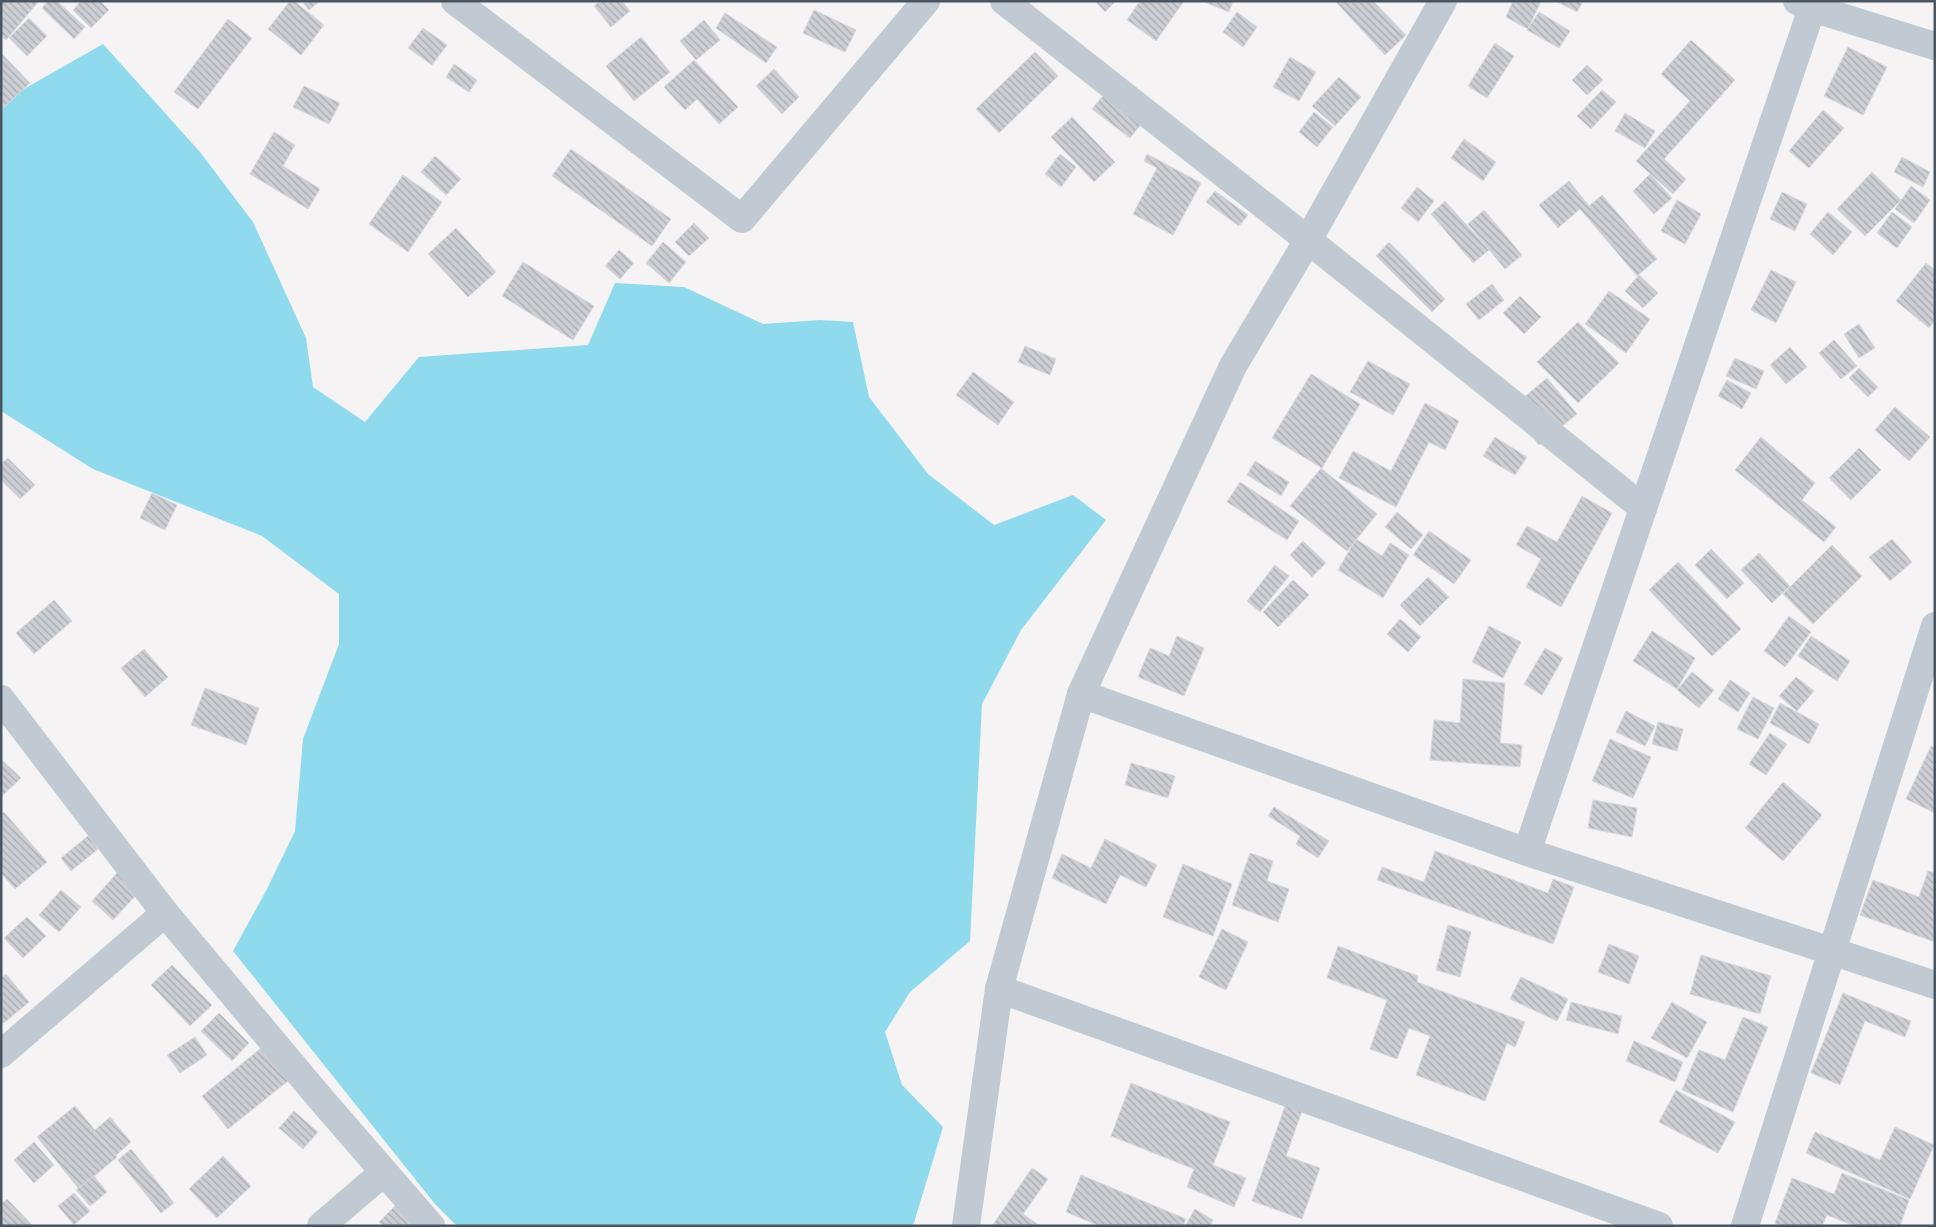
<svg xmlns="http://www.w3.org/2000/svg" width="1936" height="1227" font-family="'Noto Sans',sans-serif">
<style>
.water{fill:#90daee}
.building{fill:url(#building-back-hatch);stroke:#d7d9de}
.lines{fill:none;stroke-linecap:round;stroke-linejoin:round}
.minor{stroke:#c1cad2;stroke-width:28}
.tertiary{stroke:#c1cad2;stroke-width:28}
</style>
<defs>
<pattern id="building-back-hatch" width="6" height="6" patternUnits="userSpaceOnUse" patternTransform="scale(1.25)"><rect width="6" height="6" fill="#cdcfd5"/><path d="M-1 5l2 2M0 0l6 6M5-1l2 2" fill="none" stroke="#a8abb0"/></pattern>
</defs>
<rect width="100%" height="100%" fill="#f5f3f3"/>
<path class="water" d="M103 44 200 152 253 222 306 338 313 387 365 422 419 357 588 345 615 283 684 287 763 324 820 320 853 322 869 397 928 474 994 525 1073 495 1106 520 1021 630 982 704 970 941 910 992 885 1032 902 1085 943 1127 913 1226H457L435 1204 233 951 267 889 295 831 303 739 339 644V594L262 536 93 469 1 411V102Z"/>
<g class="building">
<path d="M1 1H39L6 40 1 36Z"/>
<path d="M48 1H57L85 27 74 39 42 8Z"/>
<path d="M81 1H100L109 10 91 28 73 10Z"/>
<path d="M290 1H294L324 25 301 55 268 29Z"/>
<path d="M302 1H320L309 10Z"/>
<path d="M600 1H622L630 11 611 27 594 6Z"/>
<path d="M1095 1H1116L1105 12Z"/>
<path d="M1140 1H1184L1156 41 1127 20Z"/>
<path d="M1202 1H1233L1229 12Z"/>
<path d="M1335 1H1373L1406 35 1385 55Z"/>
<path d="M1513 1H1541L1528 29 1506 17Z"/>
<path d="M1556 1H1583L1577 12Z"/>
<path d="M814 10 856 30 845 52 803 33Z"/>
<path d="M1237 12 1257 27 1243 47 1223 32Z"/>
<path d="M1539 12 1570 31 1559 48 1527 30Z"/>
<path d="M725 13 777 47 766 63 716 28Z"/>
<path d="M29 18 47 36 27 56 9 38Z"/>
<path d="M228 19 252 38 198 109 174 92Z"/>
<path d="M704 20 720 40 696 60 680 41Z"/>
<path d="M423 28 447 45 432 65 408 48Z"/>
<path d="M641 37 670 72 634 101 606 66Z"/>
<path d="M1691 40 1735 80 1664 159 1686 179 1673 194 1636 161 1690 101 1661 74Z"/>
<path d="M1495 43 1514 56 1487 98 1468 86Z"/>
<path d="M1848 47 1887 67 1863 115 1824 96Z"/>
<path d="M1035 52 1058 76 999 133 976 109Z"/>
<path d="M1 53 30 83 1 110Z"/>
<path d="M1290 57 1316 72 1299 101 1273 87Z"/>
<path d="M694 60 738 107 719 124 697 99 685 110 664 87Z"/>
<path d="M454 64 477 80 469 92 446 77Z"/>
<path d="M1587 65 1603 80 1587 95 1572 80Z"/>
<path d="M774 69 799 97 782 114 756 86Z"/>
<path d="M1339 77 1361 97 1335 126 1312 106Z"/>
<path d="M304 86 340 103 329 124 293 107Z"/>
<path d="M1602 90 1616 102 1591 129 1577 116Z"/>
<path d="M1103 96 1141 124 1130 138 1092 109Z"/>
<path d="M1823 110 1844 128 1809 168 1789 151Z"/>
<path d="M1314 112 1333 127 1317 147 1299 132Z"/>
<path d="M1625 113 1655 131 1645 148 1615 131Z"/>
<path d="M1072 117 1115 162 1094 182 1051 137Z"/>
<path d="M274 132 295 145 283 166 320 189 308 209 250 174Z"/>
<path d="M1464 139 1496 162 1483 181 1451 158Z"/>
<path d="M571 149 671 219 652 246 552 176Z"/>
<path d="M1060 154 1076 167 1061 187 1045 174Z"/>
<path d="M1147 154 1201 183 1173 235 1133 214 1157 168 1144 161Z"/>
<path d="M435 156 461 179 446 195 421 172Z"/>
<path d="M1902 157 1930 172 1923 187 1894 172Z"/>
<path d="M1872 172 1901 200 1865 236 1837 209Z"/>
<path d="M1650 174 1672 198 1654 214 1633 191Z"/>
<path d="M403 175 442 202 408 252 369 224Z"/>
<path d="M1569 181 1589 206 1602 195 1657 259 1637 276 1580 209 1558 228 1539 205Z"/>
<path d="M1911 186 1930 200 1914 223 1895 209Z"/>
<path d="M1417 187 1434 201 1418 222 1401 208Z"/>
<path d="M1215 191 1248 215 1239 226 1206 202Z"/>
<path d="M1782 192 1807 204 1795 231 1770 219Z"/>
<path d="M1677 200 1701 214 1685 244 1661 231Z"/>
<path d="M1445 201 1489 250 1473 263 1431 214Z"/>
<path d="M1484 210 1522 255 1505 269 1468 224Z"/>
<path d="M1828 212 1852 232 1833 255 1810 234Z"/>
<path d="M1892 212 1912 227 1897 248 1877 233Z"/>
<path d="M694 223 709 238 689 256 675 242Z"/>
<path d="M456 228 496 272 468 297 428 254Z"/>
<path d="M663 242 686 262 669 283 646 263Z"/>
<path d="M1389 242 1445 299 1432 312 1376 256Z"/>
<path d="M619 250 634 263 620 279 605 266Z"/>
<path d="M523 262 594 306 573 340 502 296Z"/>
<path d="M1926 263 1935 270V320L1929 328 1896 301Z"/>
<path d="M1771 270 1796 282 1776 323 1751 310Z"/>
<path d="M1639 275 1658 293 1643 308 1625 291Z"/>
<path d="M1492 284 1504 300 1479 320 1466 304Z"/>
<path d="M1609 291 1650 319 1626 353 1585 324Z"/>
<path d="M1520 296 1541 317 1524 334 1503 313Z"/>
<path d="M1578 322 1619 363 1578 403 1537 362Z"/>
<path d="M1859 324 1875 348 1859 358 1844 334Z"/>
<path d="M1834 340 1857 366 1841 379 1819 353Z"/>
<path d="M1025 346 1056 359 1050 375 1018 362Z"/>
<path d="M1790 347 1807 367 1786 384 1770 365Z"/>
<path d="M1735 358 1764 371 1756 389 1726 376Z"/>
<path d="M1368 361 1410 384 1393 415 1350 392Z"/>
<path d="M1859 368 1878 387 1868 397 1849 378Z"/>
<path d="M973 372 1014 402 998 425 956 395Z"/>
<path d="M1311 374 1360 404 1322 468 1272 438Z"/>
<path d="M1547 378 1577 414 1539 445 1510 409Z"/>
<path d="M1727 380 1751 393 1742 409 1718 396Z"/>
<path d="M1425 403 1459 421 1445 450 1429 442 1396 507 1339 478 1353 451 1391 471Z"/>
<path d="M1895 407 1930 437 1909 461 1875 430Z"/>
<path d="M1495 437 1527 457 1515 475 1483 456Z"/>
<path d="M1761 437 1815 483 1802 500 1836 527 1824 542 1735 470Z"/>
<path d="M1859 448 1881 470 1851 500 1829 478Z"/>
<path d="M8 458 35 485 20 499 1 480V464Z"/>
<path d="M1255 461 1289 482 1281 496 1247 475Z"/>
<path d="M1321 468 1377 514 1347 551 1290 506Z"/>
<path d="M1240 482 1299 521 1287 540 1227 502Z"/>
<path d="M152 493 177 505 165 530 140 518Z"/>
<path d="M1582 496 1612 513 1561 607 1526 587 1541 559 1516 545 1527 526 1557 542Z"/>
<path d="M1397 512 1423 535 1411 549 1385 527Z"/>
<path d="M1429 531 1471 560 1454 584 1413 555Z"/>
<path d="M1356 539 1382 556 1390 543 1409 555 1383 598 1338 570Z"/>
<path d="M1892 539 1912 562 1890 581 1869 557Z"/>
<path d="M1303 541 1326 563 1312 577 1290 555Z"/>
<path d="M1832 545 1862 576 1813 624 1783 594Z"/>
<path d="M1711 549 1744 583 1727 599 1695 565Z"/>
<path d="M1759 553 1790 586 1772 603 1741 570Z"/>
<path d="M1678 562 1741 629 1712 656 1649 590Z"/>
<path d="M1275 565 1289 576 1260 612 1247 601Z"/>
<path d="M1428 577 1449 597 1420 626 1400 605Z"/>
<path d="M1293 580 1309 595 1278 627 1263 612Z"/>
<path d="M54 600 72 621 34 654 16 633Z"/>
<path d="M1789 616 1811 632 1785 667 1764 651Z"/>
<path d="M1400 619 1421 637 1408 652 1387 634Z"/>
<path d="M1489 626 1521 642 1503 678 1472 662Z"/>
<path d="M1652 631 1695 658 1677 689 1633 661Z"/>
<path d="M1177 636 1204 648 1184 696 1138 677 1150 648 1169 656Z"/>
<path d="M1811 636 1850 661 1837 681 1798 656Z"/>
<path d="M1545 648 1563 658 1542 695 1524 684Z"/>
<path d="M144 649 168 677 145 697 121 668Z"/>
<path d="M1692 672 1714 690 1699 708 1677 690Z"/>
<path d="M1796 677 1814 691 1797 711 1779 696Z"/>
<path d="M1463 679 1505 683 1500 743 1522 745 1520 767 1430 760 1434 720 1460 723Z"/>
<path d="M1730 680 1750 693 1738 712 1718 699Z"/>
<path d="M205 688 259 708 246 745 191 725Z"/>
<path d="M1753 697 1774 708 1758 739 1737 729Z"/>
<path d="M1780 703 1819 724 1809 744 1770 723Z"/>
<path d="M1626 711 1655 726 1645 746 1616 732Z"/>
<path d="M1658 722 1683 729 1677 751 1652 744Z"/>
<path d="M1770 733 1787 744 1766 775 1749 764Z"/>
<path d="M1610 739 1651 757 1633 798 1592 781Z"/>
<path d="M1931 746 1935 748V813L1906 799Z"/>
<path d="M1 759 21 778 1 797Z"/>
<path d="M1131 763 1175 776 1168 798 1125 785Z"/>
<path d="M1783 782 1822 815 1783 861 1745 828Z"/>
<path d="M1593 800 1637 808 1632 837 1588 828Z"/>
<path d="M1274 807 1329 841 1318 858 1296 844 1300 836 1268 816Z"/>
<path d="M4 812 47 862 15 889 1 873V814Z"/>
<path d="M88 836 98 849 71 871 61 858Z"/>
<path d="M1105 839 1157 865 1146 887 1120 875 1106 904 1052 878 1062 854 1091 868Z"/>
<path d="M1435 851 1548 893 1553 879 1574 887 1553 944 1377 880 1382 867 1424 882Z"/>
<path d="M1250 853 1273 861 1267 881 1289 889 1278 922 1232 905Z"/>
<path d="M1183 864 1232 884 1213 936 1163 917Z"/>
<path d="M1928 871 1935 873V942L1860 915 1873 880 1919 897Z"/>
<path d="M117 873 139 892 113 920 92 901Z"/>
<path d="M61 890 81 907 59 932 39 915Z"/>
<path d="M27 917 46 936 23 958 4 938Z"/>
<path d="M1448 925 1471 932 1460 977 1436 970Z"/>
<path d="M1222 929 1248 942 1226 990 1199 977Z"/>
<path d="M1609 944 1639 956 1629 984 1598 972Z"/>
<path d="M1338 946 1418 976 1417 982 1525 1022 1515 1047 1507 1043 1485 1101 1416 1075 1430 1036 1409 1028 1397 1059 1370 1049 1387 1000 1327 978Z"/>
<path d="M1701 955 1771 976 1760 1014 1690 994Z"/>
<path d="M172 965 212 1005 190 1026 151 985Z"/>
<path d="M6 974 29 1002 4 1023 1 1020V978Z"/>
<path d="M1521 977 1568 999 1557 1021 1510 999Z"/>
<path d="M1843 993 1911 1021 1905 1037 1865 1021 1840 1085 1811 1073Z"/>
<path d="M1571 1002 1622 1016 1618 1034 1566 1020Z"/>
<path d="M1672 1002 1707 1022 1687 1058 1651 1038Z"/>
<path d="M219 1013 249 1043 232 1061 201 1031Z"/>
<path d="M1743 1017 1768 1027 1733 1112 1682 1090 1699 1050 1725 1060Z"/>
<path d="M195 1037 207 1055 180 1073 167 1055Z"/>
<path d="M271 1040 298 1073 228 1129 202 1096Z"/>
<path d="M1634 1041 1683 1062 1675 1082 1626 1061Z"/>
<path d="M1131 1083 1230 1122 1213 1165 1246 1178 1234 1207 1187 1187 1194 1169 1111 1136Z"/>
<path d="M1676 1090 1735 1122 1718 1153 1659 1122Z"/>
<path d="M1286 1103 1303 1108 1286 1156 1320 1168 1302 1219 1252 1201Z"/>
<path d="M75 1106 117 1157 79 1189 37 1137Z"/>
<path d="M294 1111 318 1132 303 1149 279 1128Z"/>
<path d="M110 1117 131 1142 115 1156 94 1131Z"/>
<path d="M1895 1127 1934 1145 1910 1199 1806 1153 1815 1132 1880 1160Z"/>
<path d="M34 1142 54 1165 34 1183 14 1160Z"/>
<path d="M131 1149 174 1203 161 1213 118 1160Z"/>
<path d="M223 1156 251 1186 217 1218 189 1189Z"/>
<path d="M1032 1168 1048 1179 1023 1214 1040 1226H992Z"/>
<path d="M1842 1173 1909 1200 1900 1226H1855L1827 1215 1822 1226H1781L1775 1223 1792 1178 1834 1194Z"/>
<path d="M1081 1175 1186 1219 1183 1226H1100L1066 1212Z"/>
<path d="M94 1176 107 1192 90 1206 76 1190Z"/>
<path d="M74 1193 90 1211 74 1225 58 1206Z"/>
<path d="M7 1199 33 1226H1V1204Z"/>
<path d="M399 1202 424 1226H383L379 1222Z"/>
<path d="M1195 1209 1213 1220 1210 1226H1185Z"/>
</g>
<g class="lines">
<g class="minor">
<path d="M455 1 742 219 926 1"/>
<path d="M1004 1 1308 240 1643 508"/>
<path d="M1081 694 1527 852 1935 985"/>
<path d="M1 699 165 913 320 1098 431 1226"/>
<path d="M1527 852 1812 8"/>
<path d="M999 989 1659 1226"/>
<path d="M1 1054 165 913"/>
<path d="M321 1226 384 1172"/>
<path d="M966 1226 999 989 1081 694 1233 366 1308 240 1443 1"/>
<path d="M1745 1226 1935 626"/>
</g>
<path class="tertiary" d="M1797 1 1812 8 1935 46"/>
</g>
<rect width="1936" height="1227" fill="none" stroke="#4a5661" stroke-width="5"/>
</svg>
